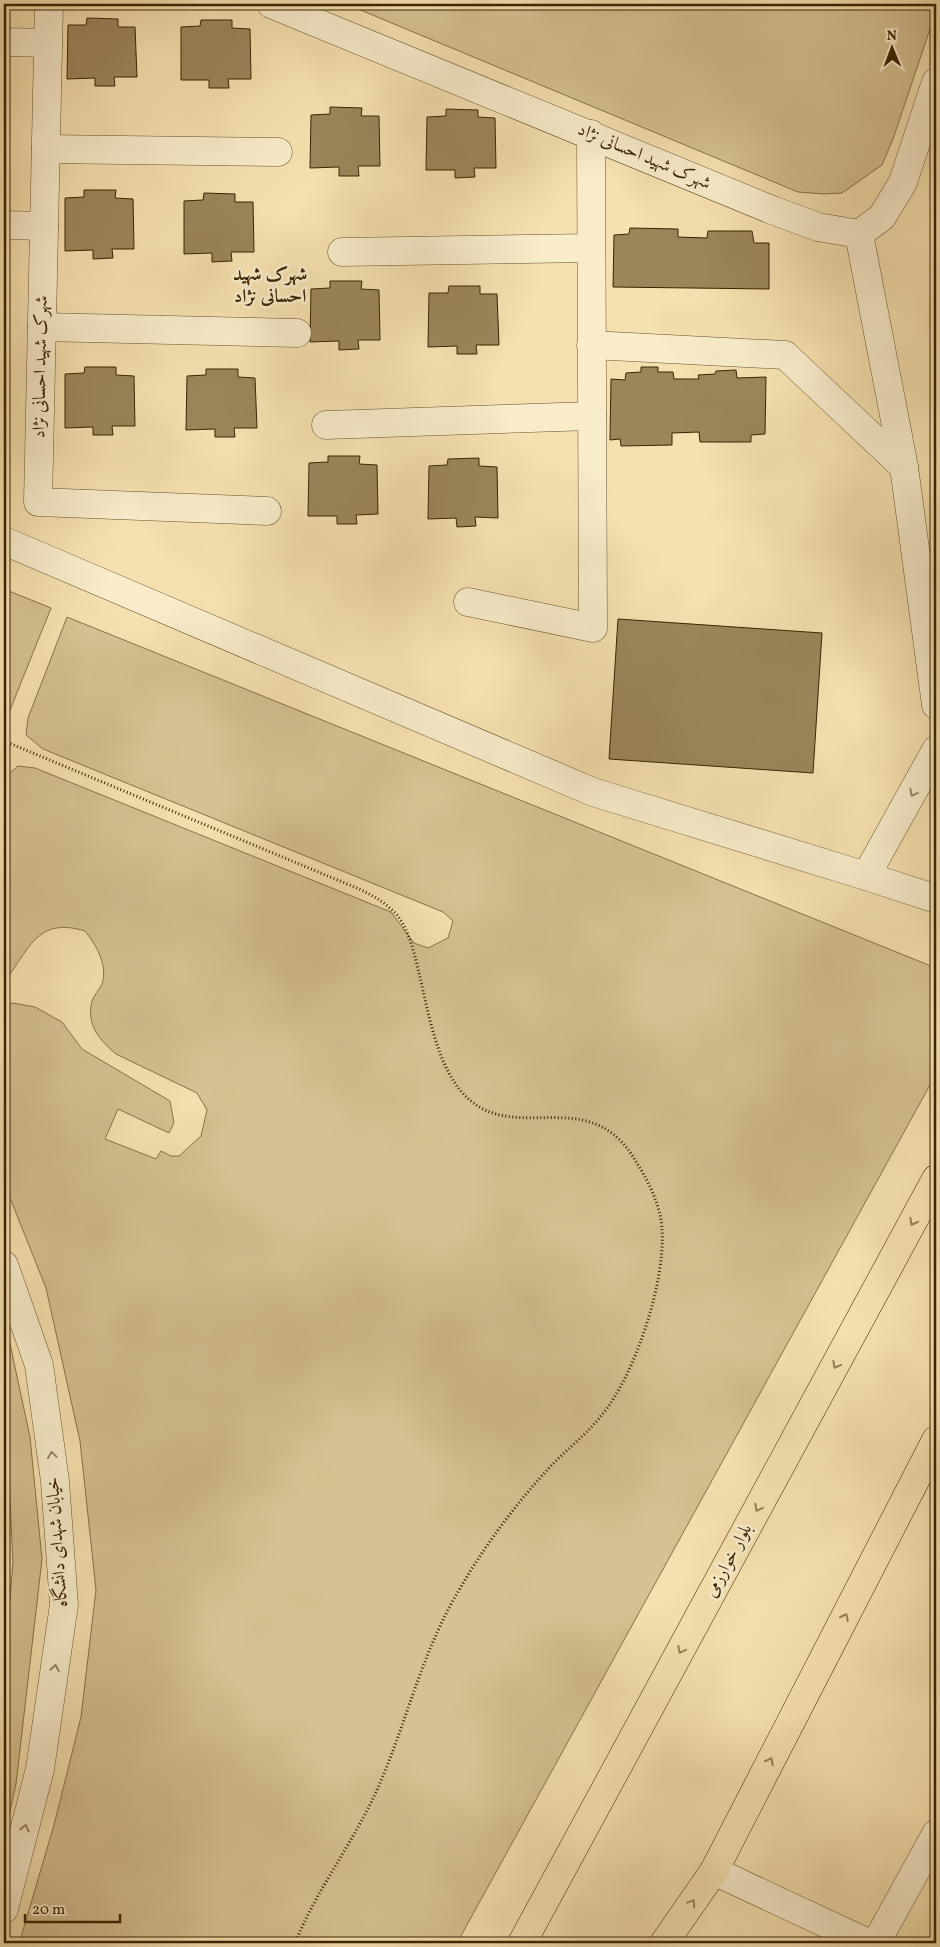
<svg xmlns="http://www.w3.org/2000/svg" width="940" height="1947" font-family="Vollkorn,Amiri,serif">
<style>
.green{fill:#d5c191;stroke:#877249}
.building{fill:#9b865b;stroke:#392401}
.lines{fill:none;stroke-linecap:round;stroke-linejoin:round}
.minor-casing{stroke:#68532c;stroke-width:29}
.major-casing{stroke:#392401;stroke-width:29}
.path{stroke:#392401;stroke-width:3;stroke-dasharray:1 2.5;stroke-linecap:butt}
.minor{stroke:#f8eccb;stroke-width:28}
.major{stroke:#f5e1af;stroke-width:28}
.oneway{stroke:#988866}
.oneway2{stroke:#978258}
.labels{text-anchor:middle;dominant-baseline:central;stroke-width:5;stroke-linejoin:round;paint-order:stroke}
.street-label{font-size:18px;fill:#392401;stroke:#f8eccb}
.neighbourhood-label{font-size:19px;font-weight:bold;fill:#392401;stroke:#f8eccb}
</style>
<rect width="100%" height="100%" fill="#f5e1af"/>
<filter id="stains"><feTurbulence type="fractalNoise" baseFrequency=".004" numOctaves="4"/><feColorMatrix values="0 0 0 0 .2 0 0 0 0 .09 0 0 0 0 .02 0 0 0 .5 -.17"/></filter>
<radialGradient id="worn" r=".72"><stop offset=".6" stop-color="#630" stop-opacity="0"/><stop offset="1" stop-color="#630" stop-opacity=".3"/></radialGradient>
<g class="green">
<path d="M346 4H936V11L893 139 882 165 842 193 823 194 798 192Z"/>
<path d="M4 589 51 608 10 710 4 717Z"/>
<path d="M67 617 936 968V1074L457 1943H33L21 1937 54 1825 81 1717 96 1590 80 1441 46 1288 4 1183V1005L13 1003 35 1007 62 1022 82 1049 170 1101 174 1123 169 1133 118 1109 105 1139 156 1159 161 1151 171 1156H179L201 1136 207 1110 197 1093 116 1054C99 1040 86 1024 92 1001 94 995 99 990 102 984 108 964 96 945 85 931 36 916 29 951 4 982V778L18 766 35 768 391 912 414 943 428 948 448 938 453 921 443 912 43 749 26 735 28 718Z"/>
<path d="M4 1316 30 1437 42 1559 16 1784 4 1837V1667L13 1562 7 1443 4 1430Z"/>
</g>
<g class="building">
<path d="M87 18 118 19V27H135L137 77H114L115 86H95V78L67 79 68 25H86Z"/>
<path d="M201 20H232V28L250 29 251 79H228L229 88H209V80H181V27L200 26Z"/>
<path d="M330 107 362 108 361 116H379L380 166H358L359 176H339V167L310 168 311 115 330 114Z"/>
<path d="M446 109 478 110V117L495 118 496 168H474L475 177 455 178V170H426L427 117 446 116Z"/>
<path d="M84 190H116L115 198 133 199 134 249H112L113 258 93 259V250L65 251V198L84 197Z"/>
<path d="M204 193 235 194V202H253L254 252H231L232 261 212 262V253L184 254V201L203 200Z"/>
<path d="M630 228 678 229V237L707 238 708 231H752L754 243H769V289L613 287 614 235 629 234Z"/>
<path d="M330 281H362L361 289 379 290 380 340H358L359 349 339 350V341L310 342 311 289 330 288Z"/>
<path d="M449 286H480V294H497L499 345H476L477 354H457V346L428 347 429 293H448Z"/>
<path d="M85 367H116V375L134 376 135 426H112L113 435H93V427L65 428V374L84 373Z"/>
<path d="M641 367H658V372H673L674 379H699L698 375 715 374 716 371 736 370 737 378 766 377 765 434 751 435V442H700L699 432 672 433V445L621 446 620 439 610 440 611 379 625 380 626 373 641 372Z"/>
<path d="M206 369H238V377L255 378 257 428H234L235 437H215V429L186 430 187 376 206 375Z"/>
<path d="M328 456H360L359 464 377 465 378 514 356 515 357 524H337V516H308L309 463 328 462Z"/>
<path d="M479 458V466L497 467 498 518 475 517 476 526 457 527 456 518 428 519 429 466 447 465 448 459Z"/>
<path d="M618 619 822 633 813 773 609 759Z"/>
</g>
<g class="lines">
<g class="minor-casing">
<g id="minor">
<path d="M49 4 38 502 267 511"/>
<path d="M271 4 772 210 818 227 859 234 882 217 903 182 936 82"/>
<path d="M4 42 48 43"/>
<path d="M46 149 278 152"/>
<path d="M4 225 44 226"/>
<path d="M859 234 904 467"/>
<path d="M342 252 591 248"/>
<path d="M42 327 297 333"/>
<path d="M591 345 785 355 904 467 936 705"/>
<path d="M326 425 592 416"/>
<path d="M4 541 593 792 866 876 936 899"/>
<path d="M468 602 593 628 591 134"/>
<path d="M866 876 936 750"/>
<path d="M4 1265 39 1365 55 1481 64 1605 40 1769 4 1909"/>
<path d="M714 1871 868 1943"/>
<path d="M876 1943 936 1834"/>
</g>
</g>
<g class="major-casing">
<g id="major">
<path d="M522 1943 936 1179"/>
<path d="M664 1943 714 1871 936 1440"/>
</g>
</g>
<path class="path" d="M4 741 352 886C369 893 384 901 397 915 410 931 415 957 420 977 428 1012 437 1062 460 1090 509 1150 583 1082 632 1155 646 1177 660 1202 662 1228 666 1281 635 1376 601 1416 586 1435 566 1450 549 1468 514 1506 483 1548 458 1592 421 1654 406 1725 377 1790 353 1843 317 1889 295 1943"/>
<use href="#minor" class="minor"/>
<use href="#major" class="major"/>
</g>
<defs><path id="oneway-chevron" d="M-2-3.5L2.5 0L-2 3.5" fill="none" stroke-width="1.6" stroke-linecap="round" stroke-linejoin="round" transform="scale(1.25)"/></defs>
<g class="oneway">
<use href="#oneway-chevron" transform="translate(913 793) rotate(119)"/>
<use href="#oneway-chevron" transform="translate(52 1455) rotate(-98)"/>
<use href="#oneway-chevron" transform="translate(55 1668) rotate(-81)"/>
<use href="#oneway-chevron" transform="translate(25 1828) rotate(-76)"/>
</g>
<g class="oneway2">
<use href="#oneway-chevron" transform="translate(913 1222) rotate(118)"/>
<use href="#oneway-chevron" transform="translate(836 1365) rotate(118)"/>
<use href="#oneway-chevron" transform="translate(758 1508) rotate(118)"/>
<use href="#oneway-chevron" transform="translate(845 1617) rotate(-63)"/>
<use href="#oneway-chevron" transform="translate(681 1650) rotate(118)"/>
<use href="#oneway-chevron" transform="translate(770 1761) rotate(-63)"/>
<use href="#oneway-chevron" transform="translate(692 1903) rotate(-56)"/>
</g>
<g class="labels">
<g class="street-label">
<text transform="translate(644 157) rotate(23)">شهرک شهید احسانی نژاد</text>
<text transform="translate(41 367) rotate(-89)">شهرک شهید احسانی نژاد</text>
<text transform="translate(58 1542) rotate(-94)">خیابان شهدای دانشگاه</text>
<text transform="translate(729 1561) rotate(-62)">بلوار خوارزمی</text>
</g>
<g class="neighbourhood-label">
<text x="270" y="275">شهرک شهید<tspan x="270" dy="22">احسانی نژاد</tspan></text>
</g>
</g>
<rect width="940" height="1947" fill="none" stroke="#f5e1af" stroke-width="20"/>
<rect x="5" y="5" width="930" height="1937" fill="none" stroke="#392401" stroke-width="2.5"/>
<rect x="10" y="10" width="920" height="1927" fill="none" stroke="#392401"/>
<g transform="translate(892 48) rotate(359)" stroke="#f8eccb" stroke-width="4" paint-order="stroke">
<path d="M0-4L9 19L0 12L-9 19Z" fill="#392401"/>
<text y="-8" font-size="14" font-weight="bold" text-anchor="middle" fill="#392401">N</text>
</g>
<path d="M25 1914v8h95v-8" fill="none" stroke="#392401" stroke-width="2.5"/>
<text x="32" y="1914" font-size="15" fill="#392401" stroke="#f8eccb" stroke-width="4" paint-order="stroke">20 m</text>
<rect width="100%" height="100%" filter="url(#stains)"/>
<rect width="100%" height="100%" fill="url(#worn)"/>
</svg>
